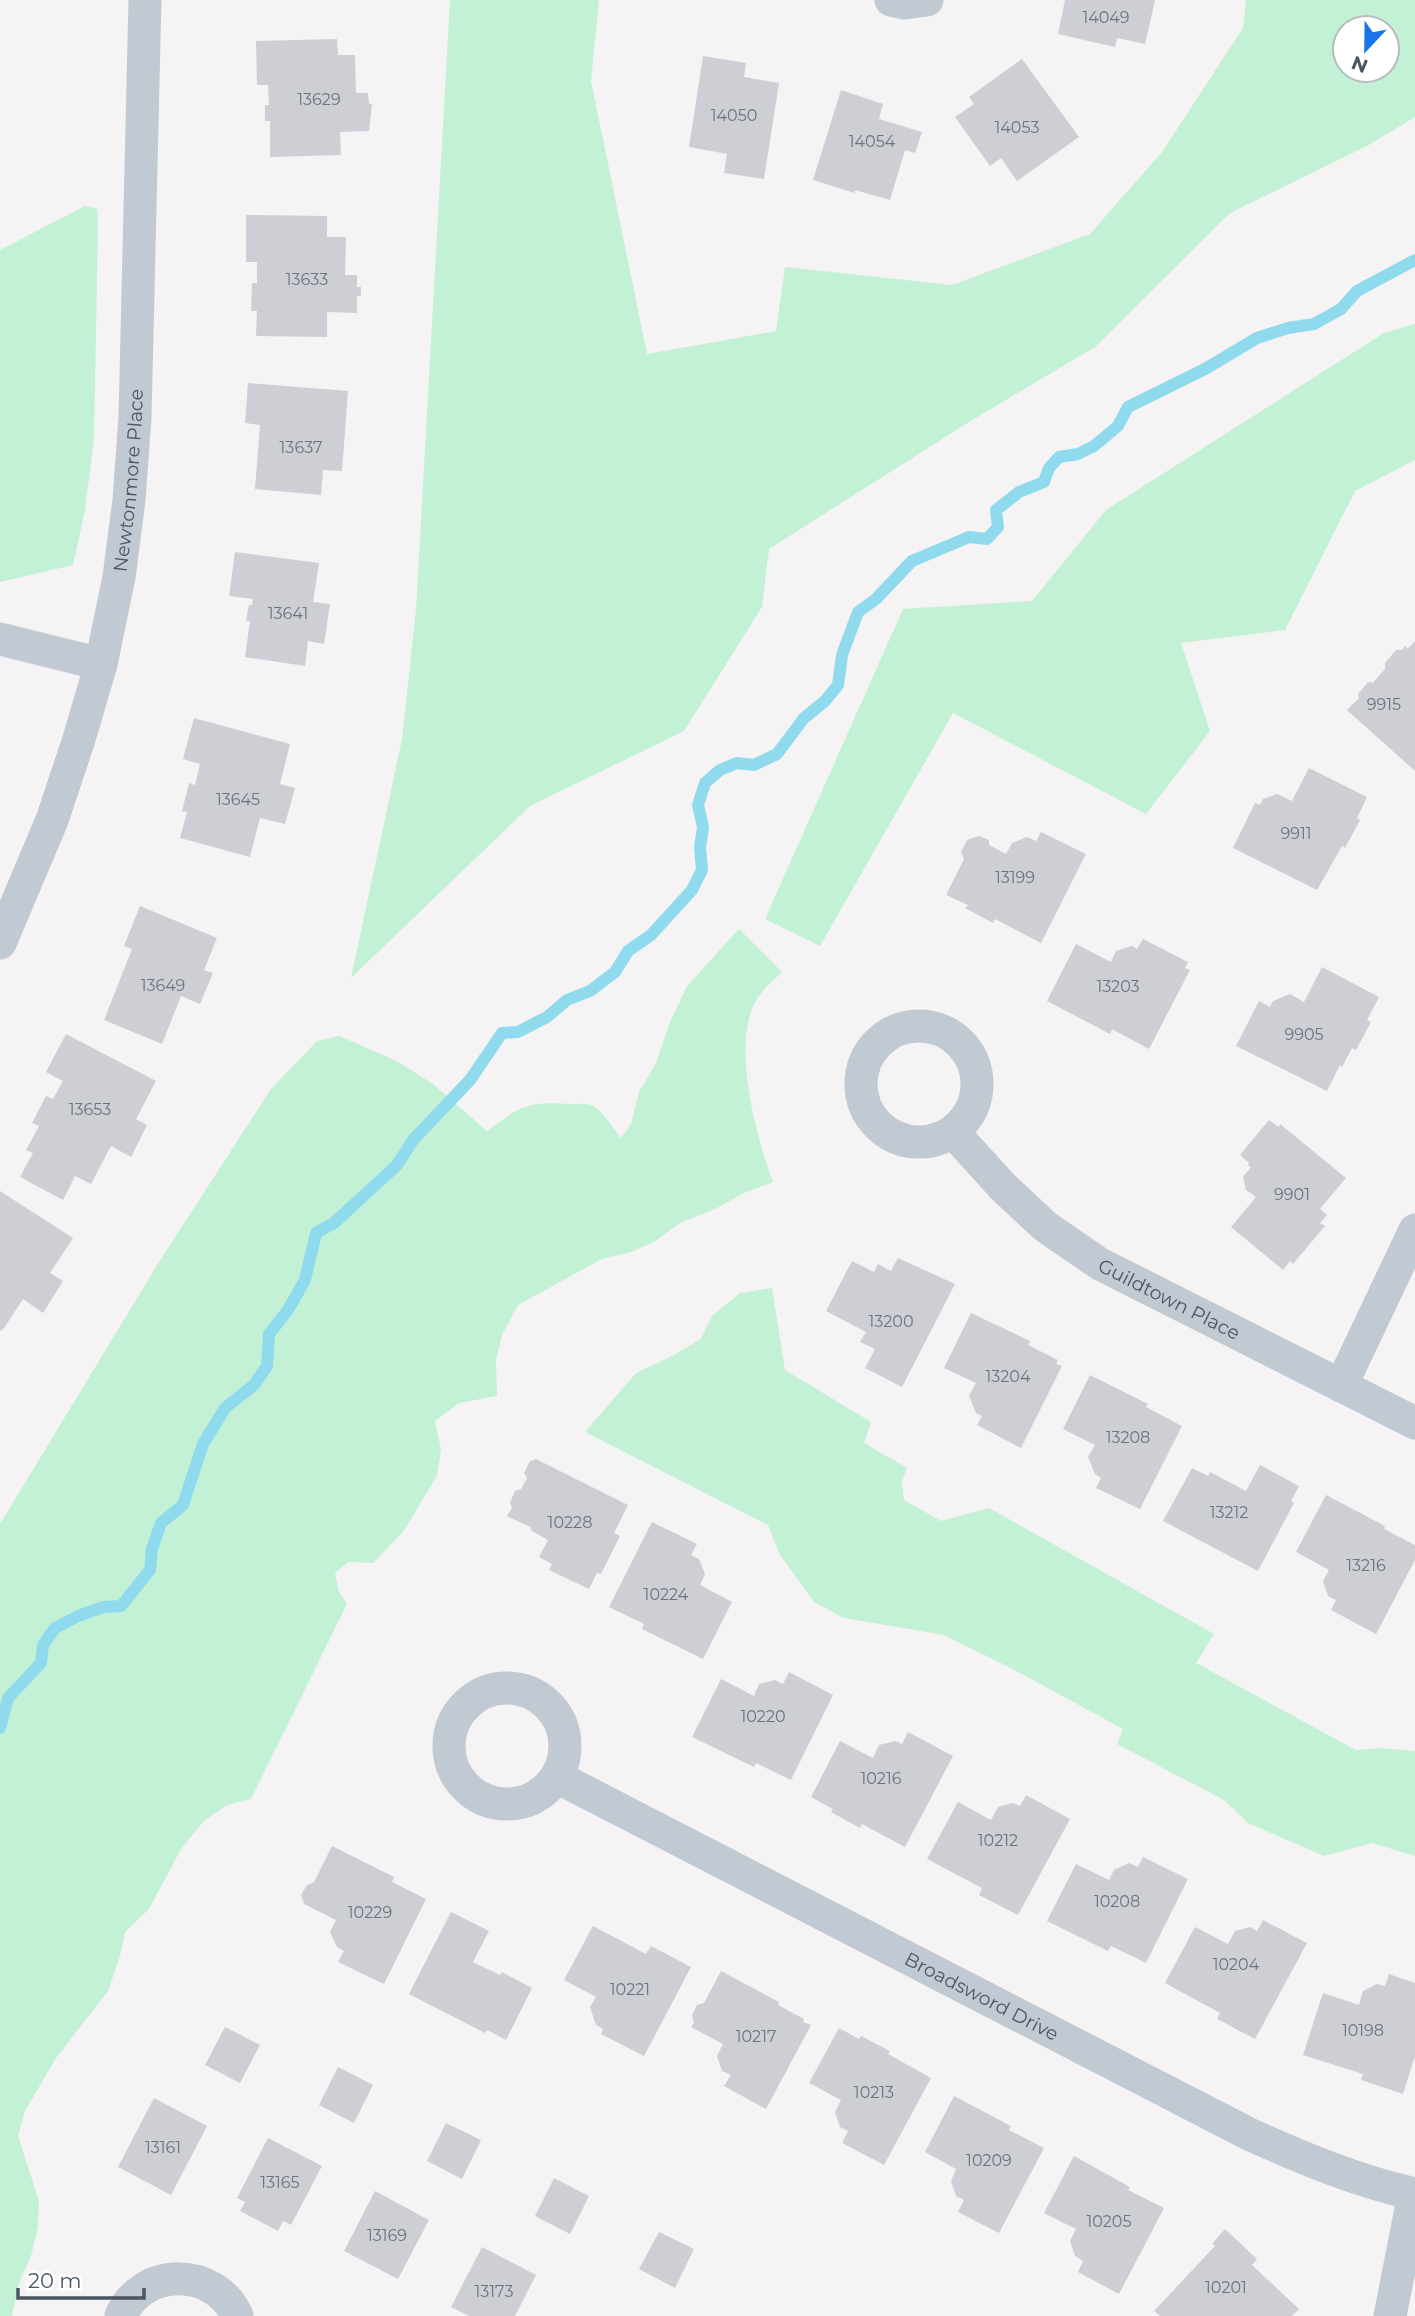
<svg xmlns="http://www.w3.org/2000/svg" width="1415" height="2316" font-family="Montserrat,sans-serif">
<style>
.green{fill:#c3f1d5;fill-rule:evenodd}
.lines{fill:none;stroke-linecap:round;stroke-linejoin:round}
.stream{stroke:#90daee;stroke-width:12}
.building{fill:#cdcfd5}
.minor{stroke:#c1cad2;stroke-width:33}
.labels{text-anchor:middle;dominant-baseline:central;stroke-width:5;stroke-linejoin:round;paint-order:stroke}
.number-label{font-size:16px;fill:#6b747e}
.street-label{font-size:19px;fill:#4a5661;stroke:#fff}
</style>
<rect width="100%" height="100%" fill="#f5f3f3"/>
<g class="green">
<path d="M450 0H599L591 81 647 354 776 331 785 267 952 285 1090 234 1162 152 1243 28 1246 0H1415V117L1367 146 1230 213 1095 347 969 422 769 549 762 607 684 731 530 806 351 978 402 739 416 609ZM1345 28H1387V70H1345Z"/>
<path d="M85 206 97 209 98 223 94 439 85 510 73 565 0 582V250Z"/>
<path d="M1415 324V460L1355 491 1285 630 1181 643 1210 731 1146 814 953 713 820 946 765 919 903 609 1032 601 1106 510 1384 333Z"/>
<path d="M739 929 782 972C774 980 762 990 756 1000 731 1045 756 1136 773 1182L744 1193 717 1208 680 1223 654 1242 631 1252 602 1259 518 1305 502 1335 496 1360 497 1396 459 1403 435 1421 441 1449 437 1476 403 1532 373 1563 348 1562 335 1573 339 1592 347 1604 251 1799 227 1805 203 1822 181 1849 149 1909 125 1932 120 1956 108 1991 56 2058 25 2111 18 2136 39 2201 38 2227 31 2256 19 2283 12 2316H0V1524L159 1262 271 1089 317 1041 339 1036 397 1061 433 1084 487 1131C522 1106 525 1101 569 1104 575 1104 585 1103 591 1105 603 1110 613 1129 621 1138L631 1124 639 1092 656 1063 670 1022 687 986Z"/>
<path d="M772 1288 785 1370 871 1422 864 1443 907 1468 902 1481 904 1500 941 1521 989 1508 1214 1634 1196 1663 1356 1750 1382 1748 1415 1751V1856L1372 1843 1324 1856 1248 1823 1224 1800 1117 1744 1123 1729 1011 1668 944 1635 844 1618 814 1602 780 1555 768 1525 585 1432 636 1373 670 1357 701 1339 712 1316 740 1293Z"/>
</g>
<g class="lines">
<path class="stream" d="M0 1728 8 1698 41 1663 43 1645 55 1628 78 1616 103 1607 121 1606 150 1570 152 1549 161 1523 183 1505 203 1444 225 1408 254 1385 267 1366 269 1334 288 1310 305 1280 316 1233 334 1223 397 1165 413 1140 470 1080 502 1033 518 1032 547 1017 567 1000 590 991 615 972 628 951 651 935 692 890 702 870 700 847 703 827 698 805 705 783 720 770 737 763 754 765 777 754 804 718 825 701 838 685 842 655 858 612 876 599 912 561 969 537 987 539 998 527 996 510 1019 492 1044 482 1049 468 1059 457 1078 454 1094 446 1118 426 1128 407 1205 369 1257 338 1288 328 1314 324 1341 309 1357 291 1415 260"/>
</g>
<g class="building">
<path d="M1065 0H1155L1145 44 1117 38 1115 47 1058 34Z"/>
<path d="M337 39 338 55H355L356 93H368L369 104H372L369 131 340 132 341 155 270 157V121H265V105H269L268 85H257L256 41Z"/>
<path d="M703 56 746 63 744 77 779 83 764 179 724 173 727 154 689 147Z"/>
<path d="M1022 59 1079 137 1017 181 1001 158 990 166 955 117 974 104 969 97Z"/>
<path d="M841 90 883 104 879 119 922 132 915 153 905 150 890 200 855 190V193L813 180Z"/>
<path d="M246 215 327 216V237H346L345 275H357V287H361V296H357V313L327 312V337L256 336 257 311H251L252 283H257V262H246Z"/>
<path d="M248 383 348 391 342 471 323 470 321 495 255 489 260 425 245 423Z"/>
<path d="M235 552 319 563 313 602 330 604 324 644 308 641 305 666 245 657 250 621H246L249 605H252L253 599 229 596Z"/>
<path d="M1415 641V771L1347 710 1359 698 1358 694 1368 682 1373 683 1385 669V663L1396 650H1402L1405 646 1408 649Z"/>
<path d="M194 718 290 744 280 784 295 788 285 824 260 818 250 857 180 838 187 812 182 811 189 783 195 785 200 764 183 759Z"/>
<path d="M1309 768 1367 797 1357 818 1360 820 1345 848 1342 846 1317 890 1233 848 1255 803 1260 805 1263 799 1277 794 1292 801Z"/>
<path d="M1041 832 1086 854 1041 943 995 919 993 923 965 908 968 905 946 895 964 859 961 852 967 840 979 836 989 840V845L1006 854 1012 843 1027 837 1036 841Z"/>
<path d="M140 906 217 938 204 970 213 973 200 1004 181 996 162 1044 104 1020 132 949 124 946Z"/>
<path d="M1143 939 1188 962 1185 968 1190 970 1149 1049 1112 1029 1110 1034 1047 1001 1076 944 1111 962 1116 951 1132 946 1137 949Z"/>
<path d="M1322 967 1379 997 1367 1020 1371 1022 1356 1050 1352 1048 1342 1067 1340 1065 1327 1091 1236 1046 1259 1001 1270 1007 1273 1001 1290 994 1304 1002Z"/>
<path d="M66 1034 156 1081 136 1119 147 1125 131 1157 111 1146 91 1184 75 1176 63 1200 20 1177 33 1153 26 1150 39 1126 32 1123 46 1096 53 1099 63 1081 46 1072Z"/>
<path d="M1269 1120 1279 1127 1280 1124 1346 1178 1320 1209 1327 1215 1320 1223 1325 1226 1293 1264 1290 1261 1283 1270 1231 1227 1256 1197 1246 1190 1243 1177 1251 1167 1248 1165 1249 1163 1240 1155Z"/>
<path d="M0 1191 73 1238 50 1273 63 1281 43 1313 23 1299 2 1331 0 1330Z"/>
<path d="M898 1258 955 1284 902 1387 865 1368 875 1349 860 1342 866 1332 826 1311 852 1261 874 1272 878 1264 891 1271Z"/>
<path d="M971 1313 1030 1341 1028 1345 1058 1360 1056 1364 1062 1366 1021 1448 977 1425 982 1416 976 1413 969 1396 976 1383 944 1368Z"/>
<path d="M1090 1375 1148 1404 1146 1407 1182 1426 1140 1509 1096 1488 1101 1478 1095 1474 1088 1457 1095 1445 1063 1429Z"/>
<path d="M536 1459 628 1505 614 1533 620 1536 601 1574 597 1573 589 1589 549 1570 552 1564 539 1557 548 1540 530 1530 532 1528 507 1516 512 1508 510 1502 515 1491 521 1489 527 1478 524 1473 530 1461Z"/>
<path d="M1260 1465 1299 1486 1291 1501 1294 1503 1258 1571 1163 1521 1192 1468 1208 1476 1210 1472 1246 1491Z"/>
<path d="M1326 1495 1385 1526 1384 1529 1415 1545V1560L1376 1634 1331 1610 1336 1600 1328 1596 1323 1581 1329 1570 1296 1552Z"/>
<path d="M652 1522 697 1544 691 1555 699 1559 705 1574 700 1585 732 1602 703 1659 642 1629 644 1624 609 1607Z"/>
<path d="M789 1672 833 1695 791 1780 756 1763 754 1767 692 1737 721 1679 754 1696 759 1684 775 1680 783 1684Z"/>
<path d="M908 1732 953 1756 905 1847 862 1824 860 1828 831 1812 833 1809 811 1797 840 1741 873 1758 879 1745 895 1741 902 1744Z"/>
<path d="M1026 1795 1070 1819 1018 1915 979 1895 982 1888 927 1859 958 1802 991 1820 998 1807 1013 1803 1020 1806Z"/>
<path d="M332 1846 394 1877 392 1882 426 1899 384 1984 338 1962 344 1951 337 1947 330 1932 336 1920 304 1904 301 1895 307 1885 314 1882Z"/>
<path d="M1143 1857 1188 1879 1146 1963 1111 1946 1108 1951 1047 1921 1076 1864 1109 1880 1114 1870 1129 1863 1138 1867Z"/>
<path d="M451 1912 489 1931 473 1962 500 1975 502 1972 532 1988 506 2040 487 2030 485 2033 409 1994Z"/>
<path d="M1263 1920 1307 1943 1255 2039 1217 2019 1220 2013 1165 1983 1195 1927 1228 1944 1235 1931 1250 1927 1257 1931Z"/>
<path d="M593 1926 646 1954 651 1946 691 1967 644 2056 601 2034 603 2029 596 2025 590 2007 596 1997 564 1980Z"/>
<path d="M721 1971 779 2002 778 2005 804 2019 803 2022 811 2025 766 2109 724 2086 731 2075 722 2071 717 2056 723 2044 691 2027 694 2023 692 2015 697 2005 704 2003Z"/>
<path d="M1389 1974 1415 1983V2056L1403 2094 1361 2080 1363 2074 1303 2055 1323 1993 1359 2005 1363 1991 1377 1984 1385 1986Z"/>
<path d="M225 2027 260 2045 240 2083 205 2065Z"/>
<path d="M839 2028 859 2039 861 2036 890 2051 888 2054 931 2078 884 2165 842 2143 848 2131 840 2127 835 2112 841 2100 809 2083Z"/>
<path d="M338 2067 373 2085 354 2123 319 2105Z"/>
<path d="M954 2096 1011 2126 1009 2130 1044 2148 999 2233 958 2212 964 2200 956 2196 951 2181 956 2169 925 2152Z"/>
<path d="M154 2098 207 2126 171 2195 118 2167Z"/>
<path d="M446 2123 481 2140 462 2179 427 2161Z"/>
<path d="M268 2138 322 2166 291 2225 283 2221 278 2231 240 2211 245 2202 237 2198Z"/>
<path d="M1074 2156 1130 2187 1128 2190 1164 2208 1119 2294 1078 2272 1083 2261 1075 2256 1070 2241 1076 2229 1044 2213Z"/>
<path d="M554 2178 589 2196 570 2234 535 2216Z"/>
<path d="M375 2191 429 2220 398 2279 344 2251Z"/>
<path d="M1225 2229 1257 2259 1252 2265 1299 2309 1292 2316H1160L1154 2311 1215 2246 1212 2244Z"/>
<path d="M659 2232 694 2249 675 2288 639 2269Z"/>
<path d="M482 2247 536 2275 515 2316H469L451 2307Z"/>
</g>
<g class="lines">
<g class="minor">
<path d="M891 0 905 3 927 0"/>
<path d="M0 639 101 664"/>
<path id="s1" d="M0 943 52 820 79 739 101 664 119 577 129 500 135 417 145 0"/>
<circle cx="919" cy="1084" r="58"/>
<path id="s2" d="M953 1132 1003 1187 1046 1227 1100 1264 1415 1423"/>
<path d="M1341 1386 1415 1230"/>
<circle cx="507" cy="1746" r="58"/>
<path id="s3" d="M557 1777 1249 2134C1304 2159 1357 2181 1415 2194"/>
<path d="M121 2316C142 2266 216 2267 237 2316"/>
<path d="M1390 2316 1414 2194"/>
</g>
</g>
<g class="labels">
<g class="number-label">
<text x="1106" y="17">14049</text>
<text x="319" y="99">13629</text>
<text x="734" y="115">14050</text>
<text x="1017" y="127">14053</text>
<text x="872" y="141">14054</text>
<text x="307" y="279">13633</text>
<text x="301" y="447">13637</text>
<text x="288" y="613">13641</text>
<text x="1384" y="704">9915</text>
<text x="238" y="799">13645</text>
<text x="1296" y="833">9911</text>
<text x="1015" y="877">13199</text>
<text x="163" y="985">13649</text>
<text x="1118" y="986">13203</text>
<text x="1304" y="1034">9905</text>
<text x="90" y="1109">13653</text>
<text x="1292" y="1194">9901</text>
<text x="891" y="1321">13200</text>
<text x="1008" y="1376">13204</text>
<text x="1128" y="1437">13208</text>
<text x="1229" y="1512">13212</text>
<text x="570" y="1522">10228</text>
<text x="1366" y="1565">13216</text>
<text x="666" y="1594">10224</text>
<text x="763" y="1716">10220</text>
<text x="881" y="1778">10216</text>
<text x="998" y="1840">10212</text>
<text x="1117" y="1901">10208</text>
<text x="370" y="1912">10229</text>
<text x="1236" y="1964">10204</text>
<text x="630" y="1989">10221</text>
<text x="1363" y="2030">10198</text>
<text x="756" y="2036">10217</text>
<text x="874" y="2092">10213</text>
<text x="163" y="2147">13161</text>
<text x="989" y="2160">10209</text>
<text x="280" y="2182">13165</text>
<text x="1109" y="2221">10205</text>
<text x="387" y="2235">13169</text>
<text x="1226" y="2287">10201</text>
<text x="494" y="2291">13173</text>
</g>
<g class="street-label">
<text stroke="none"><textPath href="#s1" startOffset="483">Newtonmore Place</textPath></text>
<text stroke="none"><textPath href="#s2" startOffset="276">Guildtown Place</textPath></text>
<text stroke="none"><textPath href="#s3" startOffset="478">Broadsword Drive</textPath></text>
</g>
</g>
<g transform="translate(1366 49) rotate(202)"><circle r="33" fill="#ffffff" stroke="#b7bbc0" stroke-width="2"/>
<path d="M0-5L12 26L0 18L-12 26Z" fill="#1a73e8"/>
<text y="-10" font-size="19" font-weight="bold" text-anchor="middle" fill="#4a5661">N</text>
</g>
<path d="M18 2288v10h126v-10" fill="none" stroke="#4a5661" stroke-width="3.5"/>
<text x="28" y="2288" font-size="21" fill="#4a5661" stroke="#ffffff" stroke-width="5" paint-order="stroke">20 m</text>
</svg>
